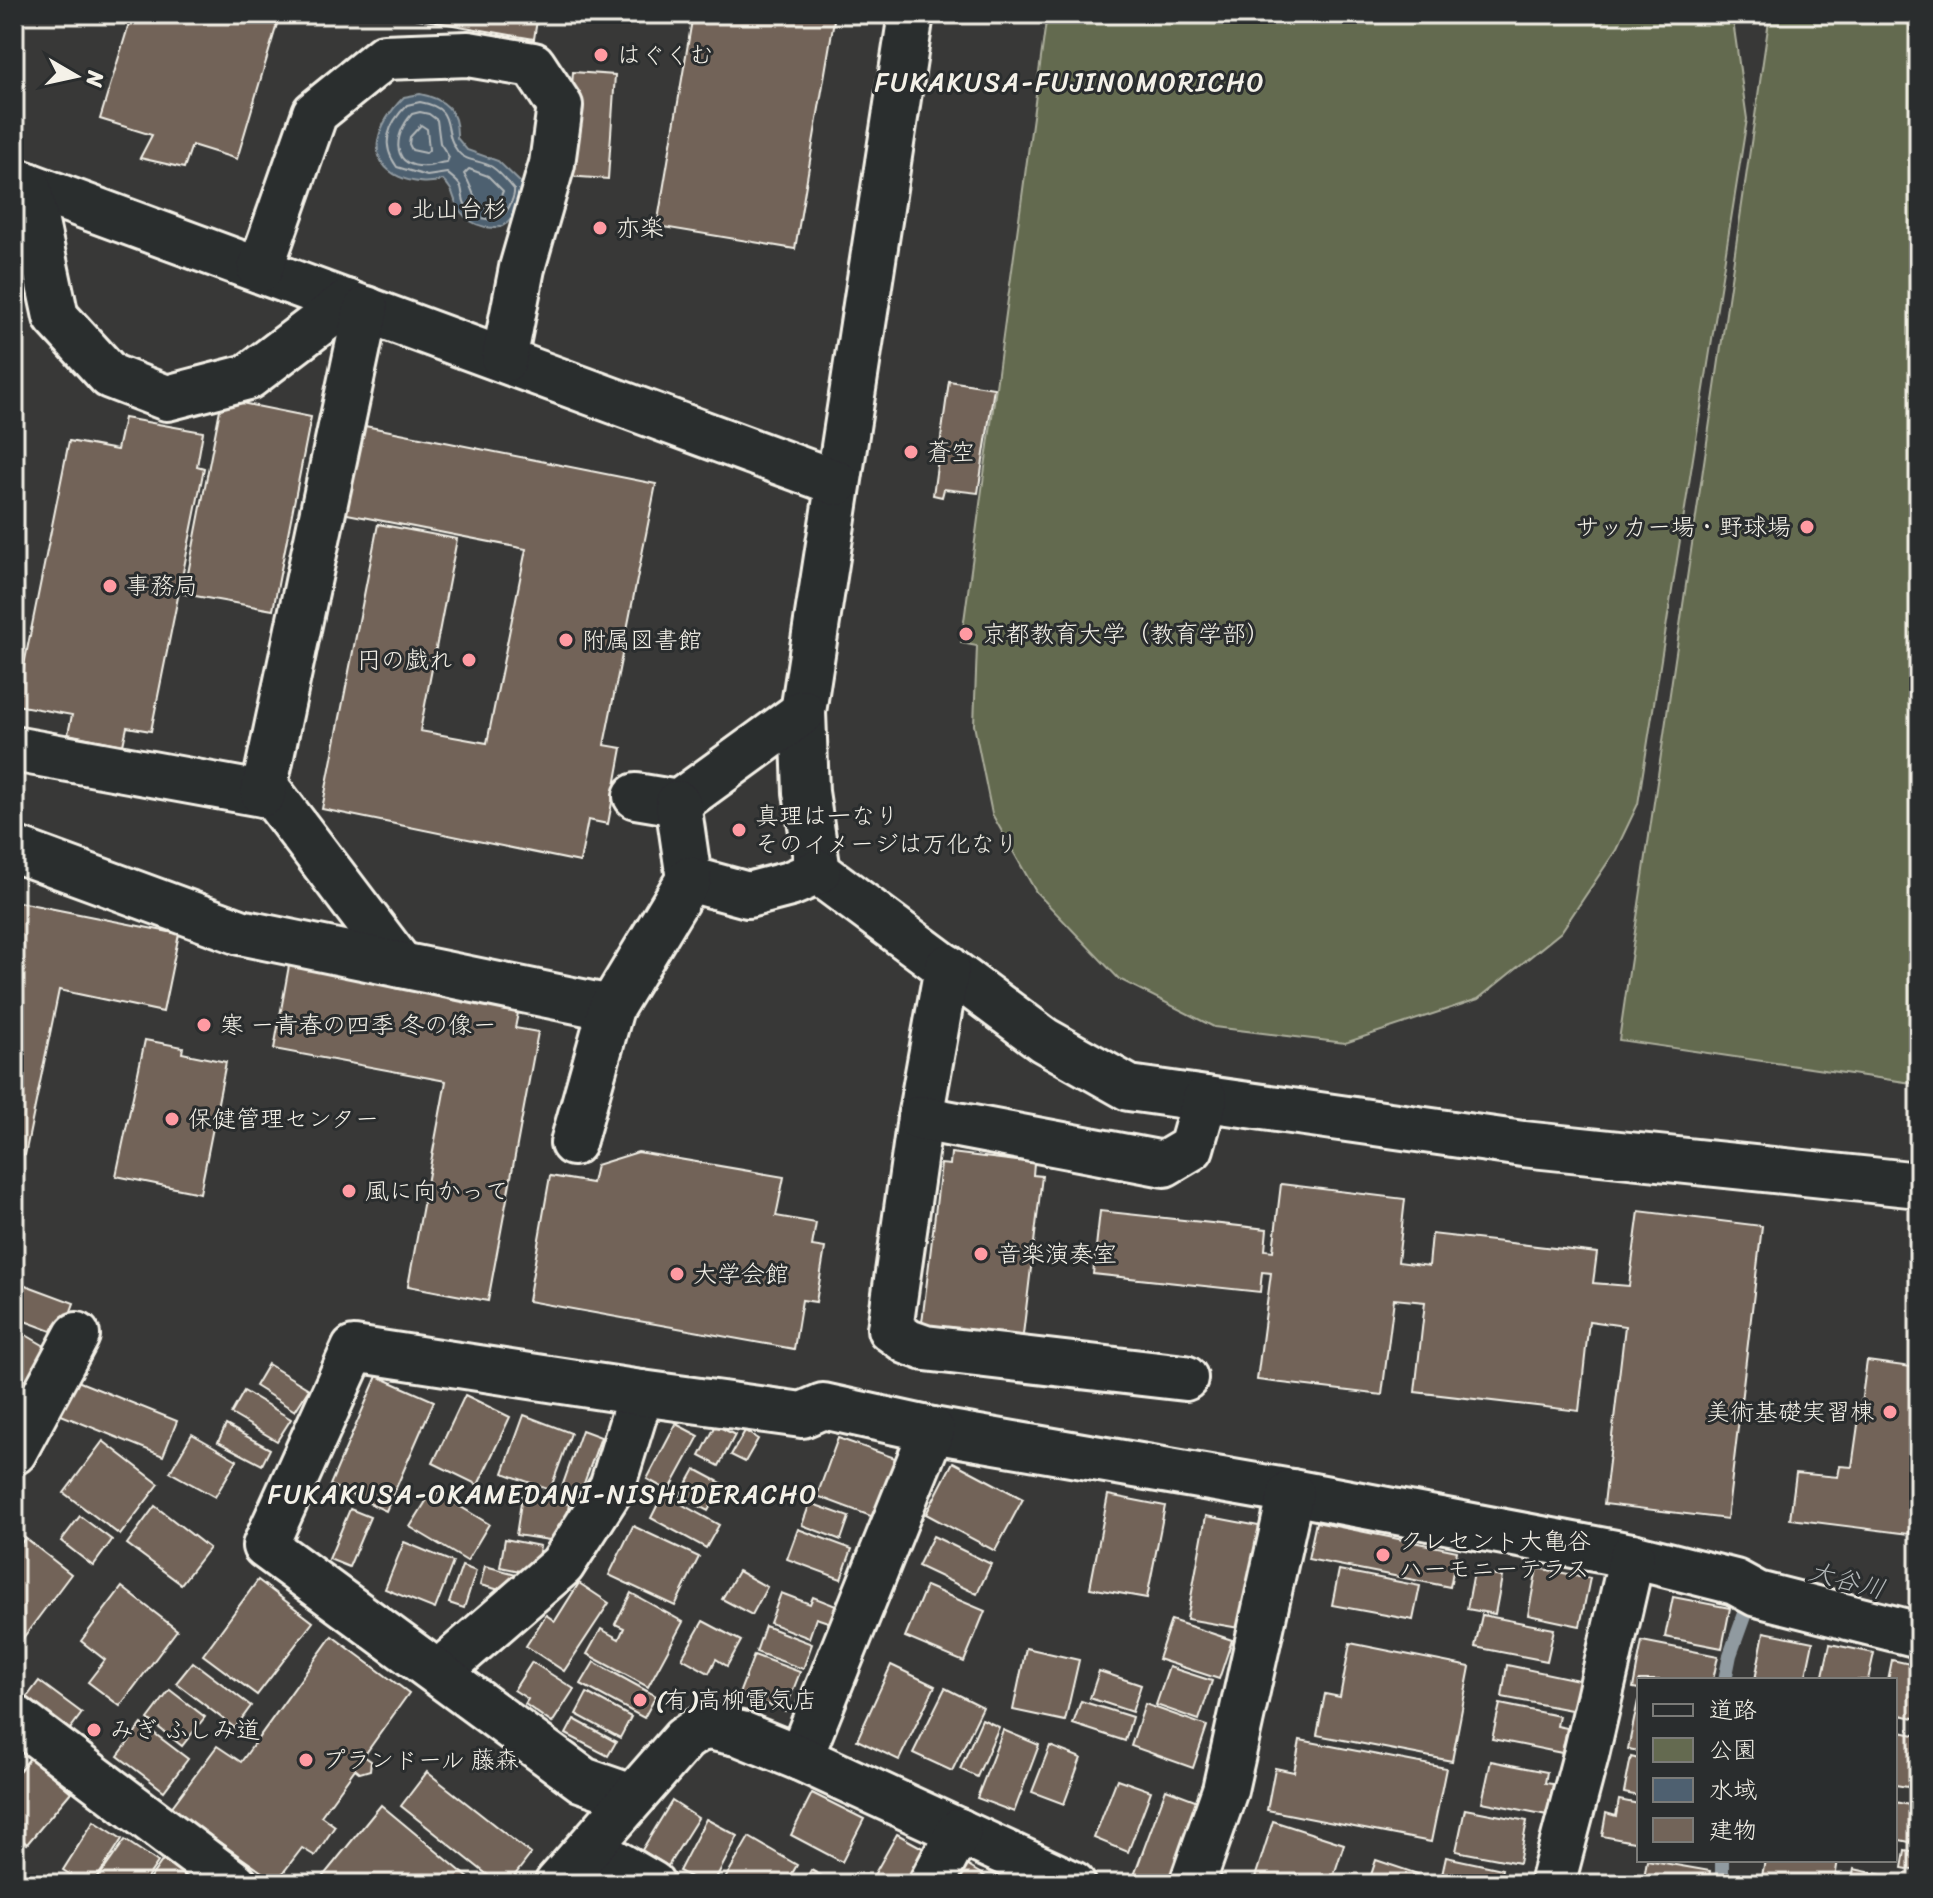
<svg xmlns="http://www.w3.org/2000/svg" width="1933" height="1898" font-family="Sriracha,'Klee One',sans-serif">
<style>
.green{fill:#646a50;stroke:#acae9c;stroke-width:2}
.water{fill:#4e6070;stroke:#909aa0;stroke-width:2}
.lines{fill:none;stroke-linecap:round;stroke-linejoin:round}
.shore{stroke:#b2b7b8;stroke-width:2}
.stream{stroke:#909aa0;stroke-width:14}
.building{fill:#726459;stroke:#f4f1e8;stroke-width:2}
.minor-casing{stroke:#f4f1e8;stroke-width:50}
.minor{stroke:#2a2d2e;stroke-width:44}
.poi-dot{fill:#ff9aa2;stroke:#2a2d2e;stroke-width:3}
.labels{text-anchor:middle;dominant-baseline:central;stroke-width:6;stroke-linejoin:round;paint-order:stroke}
.poi-label{font-size:24px;fill:#f4f1e8;stroke:#2a2d2e;text-anchor:start}
.neighbourhood-label{font-size:26px;letter-spacing:2px;fill:#f4f1e8;stroke:#2a2d2e}
.water-label{font-size:26px;font-style:italic;fill:#b2b7b8;stroke:#2a2d2e}
</style>
<rect width="100%" height="100%" fill="#383837"/>
<filter id="ink" filterUnits="userSpaceOnUse"><feTurbulence type="fractalNoise" baseFrequency=".0125" numOctaves="2"/><feDisplacementMap in="SourceGraphic" scale="16" xChannelSelector="R" yChannelSelector="G"/><feConvolveMatrix kernelMatrix="1 2 1 2 8 2 1 2 1" color-interpolation-filters="sRGB"/></filter>
<g filter="url(#ink)">
<g class="green">
<path d="M1047 14H1732L1747 119 1638 804 1616 850 1561 932 1478 999 1345 1043 1214 1027 1119 979 1036 892 992 814 974 725 977 646 961 643Z"/>
<path d="M1770 14H1919V1084L1619 1040Z"/>
</g>
<path class="water" d="M420 94C446 99 458 111 457 138L467 150 498 161 523 185C524 197 518 211 510 220 498 235 471 226 461 212 451 199 457 193 443 180 417 188 373 176 378 141 381 123 392 109 404 97Z"/>
<g class="lines">
<g class="shore">
<path d="M420 102C459 109 440 129 458 152 466 162 481 160 492 167 500 172 508 182 514 189 515 196 512 200 509 207 499 225 478 222 466 206 462 199 463 194 461 187 458 181 451 177 447 173L427 176 397 167C380 144 388 124 407 105Z"/>
<path d="M420 112 429 114 437 120 440 143 449 157 447 162C441 162 435 165 429 166 391 170 392 136 412 114Z"/>
<path d="M421 125 427 129 429 150 426 153 412 150 409 144 410 137Z"/>
<path d="M469 169 488 176 503 191 495 209C472 209 475 190 464 174Z"/>
</g>
<g class="stream">
<path d="M1725 1680 1730 1655 1748 1605"/>
<path d="M1722 1884V1860"/>
</g>
</g>
<g class="building">
<path d="M132 14H280L237 159 192 145 184 168 140 158 152 135 100 119Z"/>
<path d="M414 14H538L534 39 413 18Z"/>
<path d="M693 14H835L795 249 657 226Z"/>
<path d="M573 72 615 75 608 179 566 176Z"/>
<path d="M949 381 994 388 978 493 944 489 942 497 933 495Z"/>
<path d="M222 399 311 417 273 610 184 594Z"/>
<path d="M124 418 203 432 197 466 204 468 151 731 127 727 123 745 68 734 72 715 16 705 69 441 117 450Z"/>
<path d="M355 424 656 484 604 745 622 748 608 824 588 820 580 862 322 809 378 524 457 539 420 731 487 743 526 549 337 512Z"/>
<path d="M14 639 20 640 14 674Z"/>
<path d="M14 901 179 934 163 1012 59 990 25 1155 14 1153Z"/>
<path d="M290 960 520 1003 515 1028 538 1032 488 1301 408 1286 446 1081 274 1049Z"/>
<path d="M145 1040 183 1047 182 1053 226 1062 200 1193 116 1176Z"/>
<path d="M638 1152 784 1177 776 1216 816 1223 812 1246 825 1248 816 1302 802 1300 794 1349 528 1301 550 1176 592 1183 596 1165Z"/>
<path d="M951 1153 1034 1163 1033 1175 1042 1176 1022 1343 921 1331 941 1164 950 1165Z"/>
<path d="M1281 1184 1405 1199 1398 1262 1429 1266 1432 1234 1597 1253 1593 1283 1629 1286 1639 1211 1762 1226 1727 1519 1604 1504 1625 1326 1589 1321 1579 1411 1415 1392 1425 1302 1394 1299 1382 1395 1257 1380 1271 1273 1262 1272 1260 1292 1093 1274 1100 1211 1267 1229 1265 1250 1273 1251Z"/>
<path d="M20 1283 74 1303 62 1335 14 1317V1299Z"/>
<path d="M14 1328 55 1352 35 1388 14 1376Z"/>
<path d="M1867 1361 1919 1368V1456L1909 1534 1790 1519 1796 1473 1838 1477 1840 1466 1852 1467Z"/>
<path d="M268 1364 309 1389 295 1411 255 1386Z"/>
<path d="M377 1376 434 1401 386 1511 330 1485Z"/>
<path d="M75 1380 177 1421 163 1456 61 1415Z"/>
<path d="M244 1391 291 1419 277 1441 231 1414Z"/>
<path d="M465 1395 510 1417 478 1485 433 1463Z"/>
<path d="M524 1415 571 1433 550 1490 503 1473Z"/>
<path d="M676 1424 699 1436 669 1491 647 1479Z"/>
<path d="M226 1425 270 1449 262 1465 218 1442Z"/>
<path d="M716 1425 735 1435 719 1466 700 1456Z"/>
<path d="M582 1430 601 1437 580 1494 562 1487Z"/>
<path d="M745 1431 758 1439 745 1462 731 1455Z"/>
<path d="M192 1434 237 1460 215 1497 170 1472Z"/>
<path d="M838 1438 898 1459 876 1518 817 1496Z"/>
<path d="M103 1441 159 1484 120 1535 64 1493Z"/>
<path d="M953 1462 1023 1499 995 1551 926 1514Z"/>
<path d="M695 1469 723 1484 708 1511 680 1496Z"/>
<path d="M433 1490 489 1524 467 1561 410 1527Z"/>
<path d="M663 1494 719 1525 706 1548 651 1518Z"/>
<path d="M1108 1495 1165 1506 1147 1598 1090 1588Z"/>
<path d="M522 1496 569 1504 563 1542 516 1535Z"/>
<path d="M810 1503 849 1517 841 1540 802 1525Z"/>
<path d="M155 1506 209 1548 181 1584 127 1544Z"/>
<path d="M350 1509 370 1517 349 1567 329 1559Z"/>
<path d="M80 1516 112 1540 93 1566 61 1541Z"/>
<path d="M1206 1516 1264 1527 1245 1629 1187 1619Z"/>
<path d="M1316 1522 1457 1551 1450 1587 1308 1559Z"/>
<path d="M633 1526 699 1557 675 1606 609 1575Z"/>
<path d="M798 1529 852 1549 841 1579 787 1559Z"/>
<path d="M933 1536 991 1564 977 1594 918 1566Z"/>
<path d="M25 1538 71 1574 17 1646 14 1643V1553Z"/>
<path d="M505 1539 540 1546 535 1574 500 1567Z"/>
<path d="M404 1542 453 1562 435 1609 385 1589Z"/>
<path d="M462 1566 476 1571 464 1608 449 1603Z"/>
<path d="M485 1566 520 1575 516 1594 480 1585Z"/>
<path d="M1537 1568 1590 1578 1580 1626 1528 1615Z"/>
<path d="M1339 1570 1420 1586 1413 1620 1332 1605Z"/>
<path d="M738 1571 767 1587 752 1615 722 1599Z"/>
<path d="M1474 1572 1502 1577 1495 1614 1467 1609Z"/>
<path d="M258 1580 313 1622 257 1695 203 1655Z"/>
<path d="M579 1583 609 1603 564 1671 526 1646 546 1615 555 1621Z"/>
<path d="M926 1586 985 1611 964 1662 905 1637Z"/>
<path d="M122 1587 177 1630 120 1706 88 1682 105 1660 81 1641Z"/>
<path d="M631 1593 683 1622 648 1687 587 1654 601 1629 619 1639 624 1628 615 1624Z"/>
<path d="M781 1593 810 1604 813 1597 841 1608 834 1624 816 1618 809 1638 770 1623Z"/>
<path d="M1673 1597 1730 1608 1722 1648 1665 1637Z"/>
<path d="M1482 1615 1554 1629 1547 1661 1475 1647Z"/>
<path d="M1171 1620 1232 1640 1219 1679 1158 1659Z"/>
<path d="M703 1621 741 1641 727 1666 716 1659 709 1673 682 1658Z"/>
<path d="M765 1626 812 1644 803 1669 756 1652Z"/>
<path d="M1764 1632 1813 1642 1805 1680H1755Z"/>
<path d="M332 1636 409 1693 364 1756 371 1761 370 1770 360 1773 355 1769 321 1816 335 1826 315 1856 302 1848 276 1882 171 1808 217 1746 241 1762Z"/>
<path d="M1642 1641 1718 1656 1713 1680H1639V1689L1633 1688Z"/>
<path d="M1350 1643 1470 1667 1452 1761 1317 1735 1325 1694 1340 1697Z"/>
<path d="M1830 1644 1874 1653 1868 1680H1822Z"/>
<path d="M1026 1648 1079 1660 1065 1721 1013 1710Z"/>
<path d="M754 1655 800 1672 785 1711 739 1694Z"/>
<path d="M1892 1660 1919 1666V1719L1895 1714V1680H1888Z"/>
<path d="M193 1662 251 1706 235 1728 176 1683Z"/>
<path d="M532 1662 574 1689 552 1723 525 1704 528 1699 514 1690Z"/>
<path d="M594 1662 656 1696 644 1718 581 1684Z"/>
<path d="M891 1665 935 1686 899 1760 857 1740Z"/>
<path d="M1507 1665 1588 1682 1582 1712 1502 1697Z"/>
<path d="M1169 1667 1212 1681 1199 1720 1156 1705Z"/>
<path d="M1099 1671 1141 1685 1132 1712 1090 1698Z"/>
<path d="M39 1681 82 1713 67 1733 24 1701Z"/>
<path d="M945 1688 983 1707 952 1771 913 1753Z"/>
<path d="M170 1690 205 1717 182 1746 148 1719Z"/>
<path d="M587 1693 631 1717 620 1738 576 1714Z"/>
<path d="M1081 1701 1132 1717 1125 1741 1073 1724Z"/>
<path d="M1638 1701H1639V1751L1628 1749Z"/>
<path d="M1145 1704 1207 1726 1193 1768 1131 1746Z"/>
<path d="M1500 1704 1559 1716 1557 1726 1567 1728 1562 1753 1492 1739Z"/>
<path d="M574 1719 616 1742 608 1756 566 1734Z"/>
<path d="M982 1719 999 1727 977 1777 960 1769Z"/>
<path d="M142 1724 188 1759 164 1791 118 1756Z"/>
<path d="M1003 1730 1039 1745 1014 1812 977 1798Z"/>
<path d="M1895 1731 1919 1736 1908 1787 1895 1785Z"/>
<path d="M1300 1740 1446 1768 1431 1842 1267 1810 1275 1768 1294 1772Z"/>
<path d="M1050 1746 1081 1758 1064 1804 1032 1792Z"/>
<path d="M1631 1757 1639 1759V1796L1624 1793Z"/>
<path d="M30 1758 71 1792 27 1844 14 1833V1777Z"/>
<path d="M1491 1761 1547 1772 1545 1783 1553 1784 1547 1815 1482 1802Z"/>
<path d="M427 1772 531 1854 508 1884H499L401 1806Z"/>
<path d="M1117 1779 1151 1791 1128 1852 1094 1838Z"/>
<path d="M1166 1789 1198 1801 1186 1833 1191 1835 1173 1884H1140L1132 1881Z"/>
<path d="M812 1793 864 1819 842 1862 791 1835Z"/>
<path d="M1619 1800 1639 1804V1843L1602 1836 1606 1813 1616 1816Z"/>
<path d="M672 1801 698 1818 668 1866 642 1850Z"/>
<path d="M1895 1802 1919 1807V1844L1895 1839Z"/>
<path d="M381 1805 476 1884H323L319 1881Z"/>
<path d="M1465 1809 1527 1821 1519 1863 1456 1851Z"/>
<path d="M706 1819 738 1836 713 1884H704L679 1871Z"/>
<path d="M94 1821 122 1839 93 1884H85L63 1870Z"/>
<path d="M1273 1821 1344 1844 1331 1884H1253Z"/>
<path d="M897 1834 937 1856 922 1884H869Z"/>
<path d="M749 1837 797 1865 786 1884H722Z"/>
<path d="M125 1840 158 1862 143 1884H100L96 1881Z"/>
<path d="M1905 1850 1919 1853V1871L1902 1868Z"/>
<path d="M167 1854 192 1871 183 1884H146Z"/>
<path d="M1446 1857 1502 1869 1499 1884H1440Z"/>
<path d="M1376 1860 1418 1874 1414 1884H1368Z"/>
<path d="M1647 1860 1710 1871 1708 1884H1643Z"/>
<path d="M1765 1860H1838L1834 1884H1779L1761 1881Z"/>
<path d="M960 1861 991 1880 989 1884H946Z"/>
<path d="M1854 1869 1891 1877 1889 1884H1851Z"/>
<path d="M811 1870 837 1884H803Z"/>
</g>
<g class="lines">
<g class="minor-casing">
<g id="minor">
<path d="M911 14 803 712 806 792 818 872 1044 1040 1129 1088 1523 1144 1919 1185"/>
<path d="M14 180 837 483"/>
<path d="M28 185 56 317 110 376 167 398 248 377 347 302"/>
<path d="M260 270 315 113 384 57 468 54 533 65 560 106 552 164 522 268 504 360"/>
<path d="M19 750 273 796 401 965"/>
<path d="M263 794 366 309"/>
<path d="M636 796 678 803 803 712"/>
<path d="M678 803 689 879 748 895 790 884 818 872"/>
<path d="M14 849 240 932 611 1008"/>
<path d="M947 967 920 1118 890 1329 908 1342 925 1348 1185 1378"/>
<path d="M920 1118 1164 1164 1191 1148 1205 1099"/>
<path d="M573 1143 611 1008 689 879"/>
<path d="M932 1430 1291 1492 1632 1556 1735 1582 1757 1594 1919 1635"/>
<path d="M14 1452 77 1335"/>
<path d="M439 1672 562 1565 612 1487 641 1393"/>
<path d="M14 1717 235 1884"/>
<path d="M632 1797 583 1780 265 1546 354 1349 641 1393 802 1415 823 1406 932 1430 800 1758"/>
<path d="M590 1848 652 1884"/>
<path d="M557 1884 684 1739 697 1730 709 1727 741 1734 800 1758 1073 1884"/>
<path d="M931 1884 959 1831"/>
<path d="M1192 1884 1225 1790 1291 1492"/>
<path d="M1552 1884 1586 1755 1632 1556"/>
</g>
</g>
<use href="#minor" class="minor"/>
</g>
</g>
<g class="poi-dot">
<circle cx="601" cy="55" r="8"/>
<circle cx="395" cy="209" r="8"/>
<circle cx="600" cy="228" r="8"/>
<circle cx="911" cy="452" r="8"/>
<circle cx="1807" cy="527" r="8"/>
<circle cx="110" cy="586" r="8"/>
<circle cx="966" cy="634" r="8"/>
<circle cx="566" cy="640" r="8"/>
<circle cx="469" cy="660" r="8"/>
<circle cx="739" cy="830" r="8"/>
<circle cx="204" cy="1025" r="8"/>
<circle cx="172" cy="1119" r="8"/>
<circle cx="349" cy="1191" r="8"/>
<circle cx="981" cy="1254" r="8"/>
<circle cx="677" cy="1274" r="8"/>
<circle cx="1890" cy="1412" r="8"/>
<circle cx="1383" cy="1555" r="8"/>
<circle cx="640" cy="1700" r="8"/>
<circle cx="94" cy="1730" r="8"/>
<circle cx="306" cy="1760" r="8"/>
</g>
<g class="labels">
<g class="poi-label">
<text x="617" y="55">はぐくむ</text>
<text x="411" y="209">北山台杉</text>
<text x="616" y="228">亦楽</text>
<text x="927" y="452">蒼空</text>
<text x="1791" y="527" text-anchor="end">サッカー場・野球場</text>
<text x="126" y="586">事務局</text>
<text x="982" y="634">京都教育大学（教育学部）</text>
<text x="582" y="640">附属図書館</text>
<text x="453" y="660" text-anchor="end">円の戯れ</text>
<text x="755" y="816">真理は一なり<tspan x="755" dy="28">そのイメージは万化なり</tspan></text>
<text x="220" y="1025">寒 ー青春の四季 冬の像ー</text>
<text x="188" y="1119">保健管理センター</text>
<text x="365" y="1191">風に向かって</text>
<text x="997" y="1254">音楽演奏室</text>
<text x="693" y="1274">大学会館</text>
<text x="1874" y="1412" text-anchor="end">美術基礎実習棟</text>
<text x="1399" y="1541">クレセント大亀谷<tspan x="1399" dy="28">ハーモニーテラス</tspan></text>
<text x="656" y="1700">(有)高柳電気店</text>
<text x="110" y="1730">みぎ ふしみ道</text>
<text x="322" y="1760">プランドール 藤森</text>
</g>
<g class="neighbourhood-label">
<text x="1070" y="82">FUKAKUSA-FUJINOMORICHO</text>
<text x="543" y="1494">FUKAKUSA-OKAMEDANI-NISHIDERACHO</text>
</g>
<g class="water-label">
<text transform="translate(1847 1580) rotate(15)">大谷川</text>
</g>
</g>
<rect width="1933" height="1898" fill="none" stroke="#2a2d2e" stroke-width="48"/>
<rect x="24" y="24" width="1885" height="1850" fill="none" stroke="#f4f1e8" stroke-width="3" filter="url(#ink)"/>
<rect x="1637" y="1678" width="260" height="184" fill="#2a2d2e" stroke="#7b7b78" stroke-width="2"/>
<rect x="1653" y="1704" width="40" height="12" fill="#2a2d2e" stroke="#7b7b78" stroke-width="2"/>
<text x="1709" y="1718" font-size="24" fill="#f4f1e8">道路</text>
<rect x="1653" y="1738" width="40" height="24" fill="#646a50" stroke="#7b7b78" stroke-width="2"/>
<text x="1709" y="1758" font-size="24" fill="#f4f1e8">公園</text>
<rect x="1653" y="1778" width="40" height="24" fill="#4e6070" stroke="#7b7b78" stroke-width="2"/>
<text x="1709" y="1798" font-size="24" fill="#f4f1e8">水域</text>
<rect x="1653" y="1818" width="40" height="24" fill="#726459" stroke="#7b7b78" stroke-width="2"/>
<text x="1709" y="1838" font-size="24" fill="#f4f1e8">建物</text>
<g transform="translate(76 76) rotate(99)" stroke="#2a2d2e" stroke-width="6" paint-order="stroke">
<path d="M0-6L14 30L0 20L-14 30Z" fill="#f4f1e8"/>
<text y="-12" font-size="22" font-weight="bold" text-anchor="middle" fill="#f4f1e8">N</text>
</g>
</svg>
